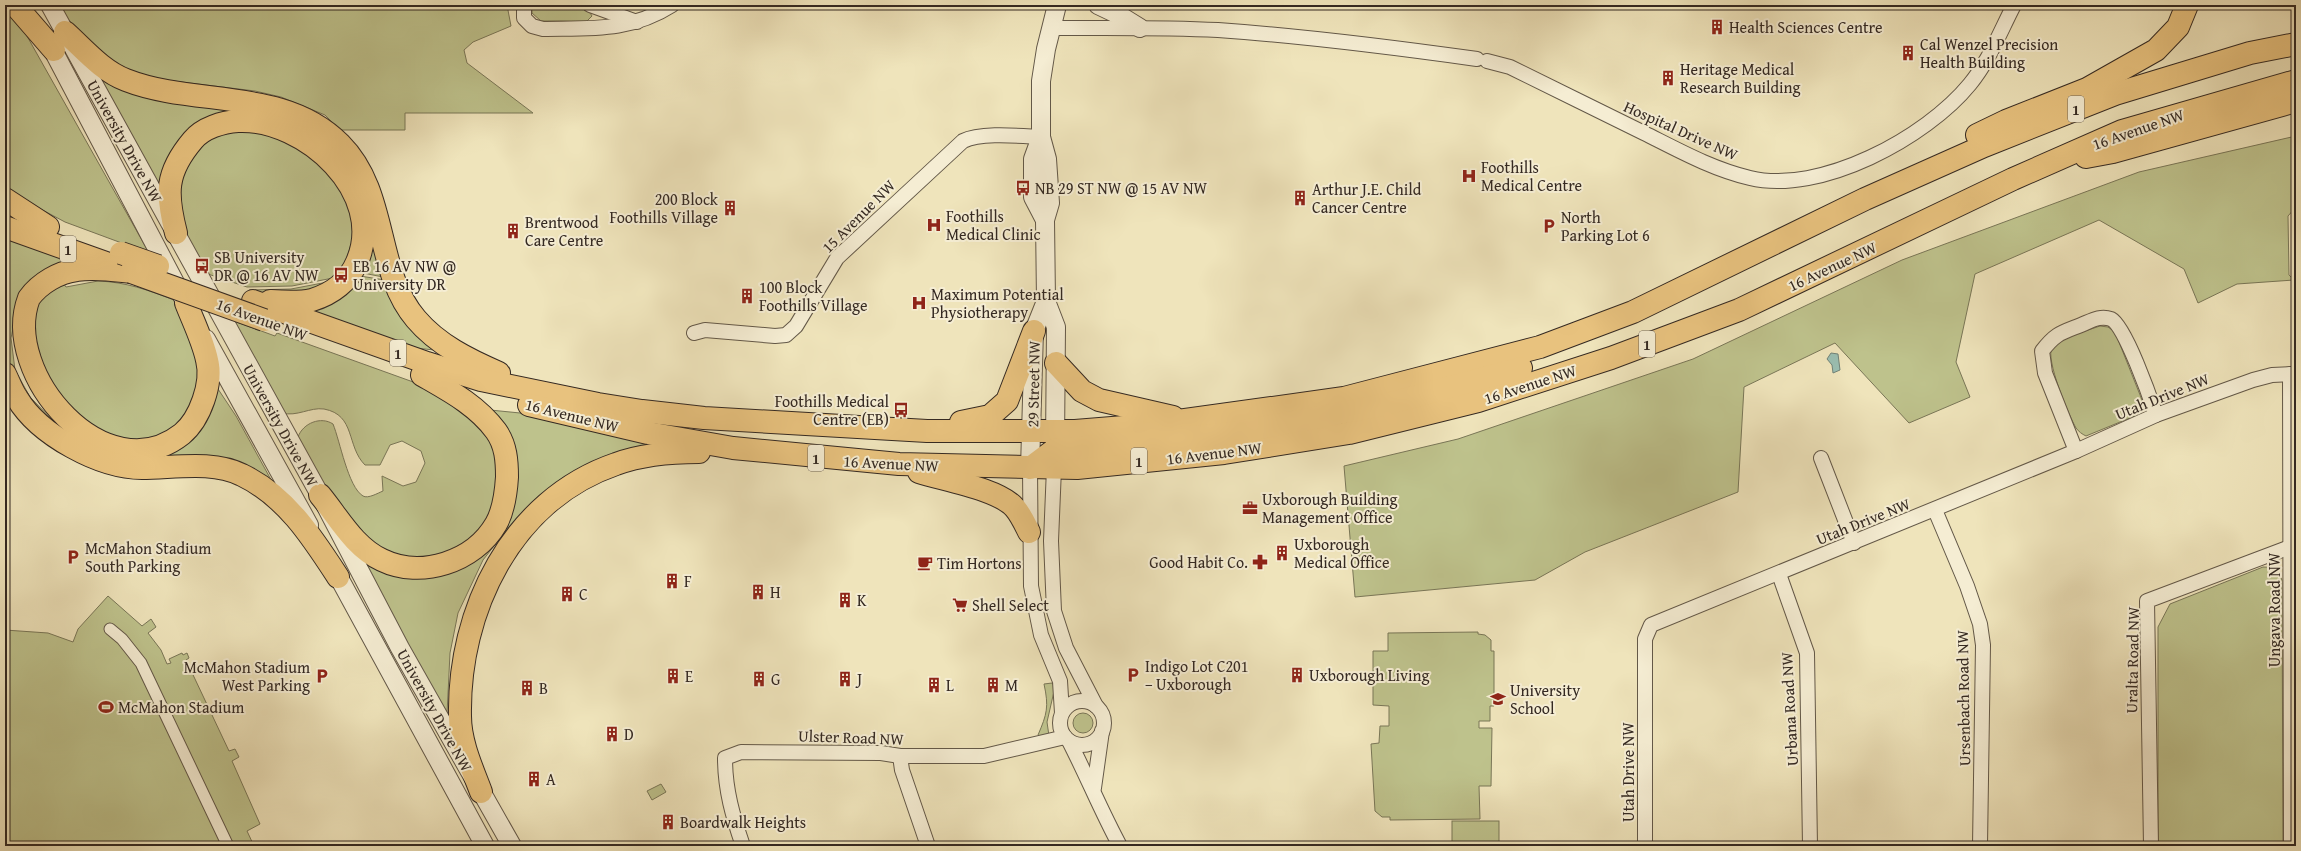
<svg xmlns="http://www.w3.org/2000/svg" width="2301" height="851" font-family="'Gentium Book Plus',serif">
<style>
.green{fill:#bec28c;stroke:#797657}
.water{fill:#9abeb1;stroke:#718278}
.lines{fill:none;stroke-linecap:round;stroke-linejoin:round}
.pedestrian-casing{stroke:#635848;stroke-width:13}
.minor-casing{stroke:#635848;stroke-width:16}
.tertiary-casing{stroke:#635848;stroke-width:20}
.trunk-casing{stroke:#342922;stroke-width:24}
.pedestrian{stroke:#f5edd3;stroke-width:11}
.minor{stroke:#f5edd3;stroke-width:14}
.tertiary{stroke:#f5edd3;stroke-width:18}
.trunk{stroke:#e8c27e;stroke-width:22}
.trunk-bridge-casing{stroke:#342922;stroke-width:24;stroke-linecap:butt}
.trunk-bridge{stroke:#e8c27e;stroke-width:22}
.labels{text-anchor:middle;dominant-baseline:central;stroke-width:4;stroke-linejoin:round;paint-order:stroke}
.shield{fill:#f5edd3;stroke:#6e6457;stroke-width:1}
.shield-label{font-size:15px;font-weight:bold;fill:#342922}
.poi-label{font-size:16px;fill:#342922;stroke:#f5edd3;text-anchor:start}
.street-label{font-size:16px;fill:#342922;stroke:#f5edd3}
</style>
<rect width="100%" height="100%" fill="#efe4bb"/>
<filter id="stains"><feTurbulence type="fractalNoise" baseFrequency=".005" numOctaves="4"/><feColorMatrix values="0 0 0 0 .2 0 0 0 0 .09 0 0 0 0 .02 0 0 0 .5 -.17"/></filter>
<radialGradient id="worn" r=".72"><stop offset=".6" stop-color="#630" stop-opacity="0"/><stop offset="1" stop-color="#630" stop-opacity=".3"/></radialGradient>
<g class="green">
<path d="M60 5H507L511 26 473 42 464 50 467 63 533 113H405V130H340L325 115 281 97 255 91 149 78 123 70 74 31Z"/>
<path d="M532 5C545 5 586 2 592 16L587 21H541L532 13Z"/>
<path d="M5 6 23 29 148 251 146 252 65 222 5 190Z"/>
<path d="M89 65 241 108 349 166 383 277 363 273 343 169 233 115 162 184 158 185Z"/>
<path d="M236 126 294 142 335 178 357 225 345 264 333 278 292 286 247 287 208 274 185 233 175 190 198 143Z"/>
<path d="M2296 136V207L2288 216 2289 275 2294 280 2237 284 2198 303 2184 269 2099 220 1975 274 1956 362 1970 397 1909 423 1835 343 1744 387 1738 492 1585 552 1535 580 1355 597 1344 466 1458 439 1693 359 1902 260 2139 172Z"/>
<path d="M5 235 79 261 17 310 11 338 15 370 30 397 65 433 148 456 218 389 236 416 275 487 158 462 60 435 17 384 5 360Z"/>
<path d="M360 276 385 280 434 350 416 348 298 306Z"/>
<path d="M98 281C126 282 148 290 174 300L188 326 202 387 173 432 128 444 58 411 28 317 48 291 63 283 66 287Z"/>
<path d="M333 281 312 295 252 293 249 290 291 289Z"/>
<path d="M231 320 275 336 277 333 416 383 472 412 500 458 490 524 440 561 381 555 331 501 298 437C303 423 321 416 333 424 340 441 348 487 363 496 368 499 378 493 383 491L382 476 403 486 416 482 425 463 421 451 402 441 390 445 380 465H365C346 446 356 415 324 409 310 407 297 417 282 413Z"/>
<path d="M2100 326 2108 327 2115 332 2144 405 2142 413 2086 436C2082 434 2079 432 2076 428 2069 416 2045 359 2052 347 2059 338 2089 330 2100 326Z"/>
<path d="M490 410 530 414 666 444 540 497 509 527 483 560 458 613 450 653 447 714 354 548 401 574 503 526Z"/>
<path d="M2263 567C2273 567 2278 570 2282 580L2283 846H2158V627L2170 604Z"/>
<path d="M108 596 142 626 151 619 156 627 148 633 161 650 167 664 171 663 169 659 182 653 183 655 187 653 189 658 186 660 229 751 235 749 239 757 232 761 260 824 247 831 254 846H5V630L48 633 73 642 78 629Z"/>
<path d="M1478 632V634L1485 635 1491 640V651H1494V706H1490V721H1479V728H1492L1491 786H1479L1480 819 1390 820V817H1382L1375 811 1371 744 1379 743 1380 726H1389V706L1373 705V651H1388V633Z"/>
<path d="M1052 683 1055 687 1047 722 1049 736 1041 738 1038 735C1047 714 1049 707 1044 684Z"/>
<circle cx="1083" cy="723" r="10"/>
<path d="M661 784 666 792 652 800 647 791Z"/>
<rect x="1452" y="821" width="47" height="25"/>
</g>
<path class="water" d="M1831 353 1838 354 1840 370 1833 373 1832 365 1827 359Z"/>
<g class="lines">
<g class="pedestrian-casing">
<path id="pedestrian" d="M110 629 122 639 141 663 228 846"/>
</g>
<g class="minor-casing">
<g id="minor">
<path d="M524 5V18L532 26 543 29C590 28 630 32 672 5"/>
<path d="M590 5 637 22"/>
<path d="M1050 28C1106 28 1162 27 1218 30 1304 36 1391 47 1477 59"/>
<path d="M1487 61 1510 67C1555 89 1599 111 1644 133 1678 150 1712 169 1750 178 1820 195 1926 138 1970 84 1989 61 2000 32 2014 5"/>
<path d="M694 333 705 330 775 336 786 335 796 326 837 258 963 141C981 132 1020 136 1041 137"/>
<path d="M2290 374 2291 846"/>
<path d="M2076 451 2045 373 2042 351C2056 333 2061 333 2081 325 2091 321 2100 315 2111 319 2125 326 2150 397 2156 415"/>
<path d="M1821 458 1854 543"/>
<path d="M1030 468 1031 586 1041 635 1060 681 1062 713"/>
<path d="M1054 468 1051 541 1054 611 1066 648 1096 706"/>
<path d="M1935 510 1967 586 1980 624 1983 645 1980 846"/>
<path d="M1779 574 1807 653 1810 846"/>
<circle cx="1082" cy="723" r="22"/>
<path d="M1069 741C1087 776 1101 811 1120 846"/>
<path d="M900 756 902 770 928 846"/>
<path d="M1094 788 1102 731"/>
<path d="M743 846C733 817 725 790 725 758L741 752 881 753 900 756H984L1065 737"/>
<path d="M1645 846V639L1651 625 2076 451 2156 415 2253 380 2272 375 2296 374"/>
<path d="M2151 846 2147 601 2290 547"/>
</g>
</g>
<g class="tertiary-casing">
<g id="tertiary">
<path d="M50 5 320 495 400 648 512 846"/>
<path d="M1098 5 1119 15 1140 28"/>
<path d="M47 39 182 296"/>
<path d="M1041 137 1033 159V197L1045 220"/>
<path d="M206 339 309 525"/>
<path d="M1055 445 1056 327 1046 301 1045 220 1050 203 1047 159 1041 137V81L1046 49 1057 5"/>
<path d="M1030 468 1034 331 1046 301"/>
<path d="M332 565 485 846"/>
</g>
</g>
<g class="trunk-casing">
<g id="trunk">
<path d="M15 5 54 50"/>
<path d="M65 32C84 49 102 71 126 80 195 107 284 87 340 144 389 193 374 270 416 319 438 345 469 360 499 373"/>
<path d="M1977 135 2006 121 2087 89 2156 50 2178 27 2187 5"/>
<path d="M2086 157 2113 152 2296 101"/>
<path d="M5 199 48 227"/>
<path d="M5 227 109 264"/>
<path d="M176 233C166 194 165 173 193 140 203 128 222 122 238 121 305 118 387 193 357 262 349 281 332 294 312 300 299 303 285 302 270 301"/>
<path d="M131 272C113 270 95 267 77 270 59 272 40 283 29 298 0 374 106 494 182 434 200 419 213 383 207 360 203 341 193 321 186 303"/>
<path d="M253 301 427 363 481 380 598 404 642 411 704 418 927 431H1075L1149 425 1344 398 1540 347 1633 312 1865 199 1984 146 2115 94 2250 53 2296 44"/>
<path d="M1056 363 1082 391 1099 400 1173 417"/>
<path d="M5 374C9 382 12 391 17 398 39 435 100 468 142 468 173 468 213 460 242 475 286 496 312 537 338 577"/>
<path d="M529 405 648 433 733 448 899 464 1077 468 1224 453 1349 433 1478 401 1611 358 1739 310 2013 179 2122 131 2296 81"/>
<path d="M961 422 990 416 1007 401 1034 331"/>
<path d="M1030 468 1054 450 1233 433 1383 405 1521 368"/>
<path d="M919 472C944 480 999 489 1015 508 1021 515 1025 524 1029 532"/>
<path d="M320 495C339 518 354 547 382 560 421 579 474 562 496 524 504 510 506 493 507 477 507 461 506 445 496 431 477 405 448 390 422 375"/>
<path d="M481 792C472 768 460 742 460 716 458 611 511 500 616 464 643 454 671 452 699 452"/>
</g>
</g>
<use href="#pedestrian" class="pedestrian"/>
<use href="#minor" class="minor"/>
<use href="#tertiary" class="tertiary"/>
<use href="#trunk" class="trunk"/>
<g class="trunk-bridge-casing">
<g id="trunk-bridge">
<path d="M121 253 158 266"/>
<path d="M131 272 264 320"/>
</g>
</g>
<use href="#trunk-bridge" class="trunk-bridge"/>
</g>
<defs>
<g id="building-bare" transform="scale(1.2)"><path d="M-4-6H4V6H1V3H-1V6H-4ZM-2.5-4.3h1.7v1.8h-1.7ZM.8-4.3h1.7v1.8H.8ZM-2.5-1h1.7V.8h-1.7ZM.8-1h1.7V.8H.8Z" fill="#8f2418" stroke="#f5edd3" stroke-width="2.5" paint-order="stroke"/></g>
<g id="hospital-bare" transform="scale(1.2)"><path d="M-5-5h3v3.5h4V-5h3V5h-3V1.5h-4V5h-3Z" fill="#8f2418" stroke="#f5edd3" stroke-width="2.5" paint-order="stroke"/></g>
<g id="bus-bare" transform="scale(1.2)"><path d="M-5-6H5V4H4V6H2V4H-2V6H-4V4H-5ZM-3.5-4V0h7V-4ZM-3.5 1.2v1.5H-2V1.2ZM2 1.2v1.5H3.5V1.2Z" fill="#8f2418" stroke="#f5edd3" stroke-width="2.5" paint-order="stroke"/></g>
<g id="parking-bare" transform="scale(1.2)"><path d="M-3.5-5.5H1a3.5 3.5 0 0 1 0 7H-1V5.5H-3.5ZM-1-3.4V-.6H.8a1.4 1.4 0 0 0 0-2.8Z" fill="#8f2418" stroke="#f5edd3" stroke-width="2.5" paint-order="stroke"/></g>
<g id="office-bare" transform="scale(1.2)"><path d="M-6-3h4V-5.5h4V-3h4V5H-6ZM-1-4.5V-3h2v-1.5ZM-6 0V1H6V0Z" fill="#8f2418" stroke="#f5edd3" stroke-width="2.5" paint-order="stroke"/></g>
<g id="pharmacy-bare" transform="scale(1.2)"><path d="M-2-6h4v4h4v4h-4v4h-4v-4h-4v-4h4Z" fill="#8f2418" stroke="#f5edd3" stroke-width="2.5" paint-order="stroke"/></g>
<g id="cafe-bare" transform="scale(1.2)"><path d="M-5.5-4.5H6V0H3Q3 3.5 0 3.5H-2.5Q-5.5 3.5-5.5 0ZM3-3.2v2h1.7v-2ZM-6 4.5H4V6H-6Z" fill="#8f2418" stroke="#f5edd3" stroke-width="2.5" paint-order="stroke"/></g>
<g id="supermarket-bare" transform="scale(1.2)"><path d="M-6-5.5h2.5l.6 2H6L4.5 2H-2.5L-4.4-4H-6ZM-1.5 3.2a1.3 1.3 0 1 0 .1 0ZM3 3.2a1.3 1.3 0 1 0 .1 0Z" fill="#8f2418" stroke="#f5edd3" stroke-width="2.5" paint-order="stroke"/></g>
<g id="school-bare" transform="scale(1.2)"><path d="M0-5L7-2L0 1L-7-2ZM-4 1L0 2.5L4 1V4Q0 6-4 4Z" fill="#8f2418" stroke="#f5edd3" stroke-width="2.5" paint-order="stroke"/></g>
<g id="stadium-bare" transform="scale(1.2)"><path d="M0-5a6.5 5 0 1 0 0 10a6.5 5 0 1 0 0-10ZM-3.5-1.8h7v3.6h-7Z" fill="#8f2418" stroke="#f5edd3" stroke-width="2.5" paint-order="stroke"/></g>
</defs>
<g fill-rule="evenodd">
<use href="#building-bare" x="1717" y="27"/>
<use href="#building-bare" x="1908" y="53"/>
<use href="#building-bare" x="1668" y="78"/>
<use href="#hospital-bare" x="1469" y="176"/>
<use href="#bus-bare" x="1023" y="188"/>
<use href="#building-bare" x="1300" y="198"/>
<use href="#building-bare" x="730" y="208"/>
<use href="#hospital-bare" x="934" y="225"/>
<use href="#parking-bare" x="1549" y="226"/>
<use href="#building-bare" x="513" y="231"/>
<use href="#bus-bare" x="202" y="266"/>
<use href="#bus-bare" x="341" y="275"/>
<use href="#building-bare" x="747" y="296"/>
<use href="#hospital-bare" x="919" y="303"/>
<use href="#bus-bare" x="901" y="410"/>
<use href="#office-bare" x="1250" y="508"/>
<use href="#building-bare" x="1282" y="553"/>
<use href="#parking-bare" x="73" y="557"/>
<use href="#pharmacy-bare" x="1260" y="562"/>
<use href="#cafe-bare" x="925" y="563"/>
<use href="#building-bare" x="672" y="581"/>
<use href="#building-bare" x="758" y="592"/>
<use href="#building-bare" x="567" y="594"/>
<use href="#building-bare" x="845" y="600"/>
<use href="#supermarket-bare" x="960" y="605"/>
<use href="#parking-bare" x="1133" y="675"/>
<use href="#building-bare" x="1297" y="675"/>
<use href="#parking-bare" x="322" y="676"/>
<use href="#building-bare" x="673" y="676"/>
<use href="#building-bare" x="759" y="679"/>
<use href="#building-bare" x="845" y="679"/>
<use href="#building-bare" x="934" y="685"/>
<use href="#building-bare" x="993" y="685"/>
<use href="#building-bare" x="527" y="688"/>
<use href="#school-bare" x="1498" y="699"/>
<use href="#stadium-bare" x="106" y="707"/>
<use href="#building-bare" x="612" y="734"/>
<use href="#building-bare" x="534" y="779"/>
<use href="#building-bare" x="668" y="822"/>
</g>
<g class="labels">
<g class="shield">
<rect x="2068" y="96" width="16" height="26" rx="3"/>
<rect x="60" y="236" width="16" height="26" rx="3"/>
<rect x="1639" y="331" width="16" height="26" rx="3"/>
<rect x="390" y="340" width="16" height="26" rx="3"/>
<rect x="808" y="445" width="16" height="26" rx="3"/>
<rect x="1131" y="448" width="16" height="26" rx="3"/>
</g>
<g class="shield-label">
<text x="2076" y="109">1</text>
<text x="68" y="249">1</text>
<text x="1647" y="344">1</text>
<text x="398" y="353">1</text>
<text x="816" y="458">1</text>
<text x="1139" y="461">1</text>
</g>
<g class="poi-label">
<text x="1729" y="27">Health Sciences Centre</text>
<text x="1920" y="44">Cal Wenzel Precision<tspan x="1920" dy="18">Health Building</tspan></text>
<text x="1680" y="69">Heritage Medical<tspan x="1680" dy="18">Research Building</tspan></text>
<text x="1481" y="167">Foothills<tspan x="1481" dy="18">Medical Centre</tspan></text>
<text x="1035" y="188">NB 29 ST NW @ 15 AV NW</text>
<text x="1312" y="189">Arthur J.E. Child<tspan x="1312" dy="18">Cancer Centre</tspan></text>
<text x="718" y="199" text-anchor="end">200 Block<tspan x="718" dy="18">Foothills Village</tspan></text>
<text x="946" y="216">Foothills<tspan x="946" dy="18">Medical Clinic</tspan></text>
<text x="1561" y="217">North<tspan x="1561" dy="18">Parking Lot 6</tspan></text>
<text x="525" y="222">Brentwood<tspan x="525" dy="18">Care Centre</tspan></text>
<text x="214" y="257">SB University<tspan x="214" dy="18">DR @ 16 AV NW</tspan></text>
<text x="353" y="266">EB 16 AV NW @<tspan x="353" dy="18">University DR</tspan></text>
<text x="759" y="287">100 Block<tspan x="759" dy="18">Foothills Village</tspan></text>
<text x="931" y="294">Maximum Potential<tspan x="931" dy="18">Physiotherapy</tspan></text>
<text x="889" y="401" text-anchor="end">Foothills Medical<tspan x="889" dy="18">Centre (EB)</tspan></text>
<text x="1262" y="499">Uxborough Building<tspan x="1262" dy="18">Management Office</tspan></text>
<text x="1294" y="544">Uxborough<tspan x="1294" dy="18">Medical Office</tspan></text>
<text x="85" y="548">McMahon Stadium<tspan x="85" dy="18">South Parking</tspan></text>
<text x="1248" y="562" text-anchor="end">Good Habit Co.</text>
<text x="937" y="563">Tim Hortons</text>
<text x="684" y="581">F</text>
<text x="770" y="592">H</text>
<text x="579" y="594">C</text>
<text x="857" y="600">K</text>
<text x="972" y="605">Shell Select</text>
<text x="1145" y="666">Indigo Lot C201<tspan x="1145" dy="18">– Uxborough</tspan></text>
<text x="310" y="667" text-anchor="end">McMahon Stadium<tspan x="310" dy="18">West Parking</tspan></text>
<text x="1309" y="675">Uxborough Living</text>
<text x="685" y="676">E</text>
<text x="771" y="679">G</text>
<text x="857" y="679">J</text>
<text x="946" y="685">L</text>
<text x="1005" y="685">M</text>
<text x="539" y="688">B</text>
<text x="1510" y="690">University<tspan x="1510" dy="18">School</tspan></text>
<text x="118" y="707">McMahon Stadium</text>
<text x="624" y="734">D</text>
<text x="546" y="779">A</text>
<text x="680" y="822">Boardwalk Heights</text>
</g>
<g class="street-label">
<text transform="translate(2138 129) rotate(-19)">16 Avenue NW</text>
<text transform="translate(1681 130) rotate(24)">Hospital Drive NW</text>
<text transform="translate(125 141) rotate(61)">University Drive NW</text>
<text transform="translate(858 216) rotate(-45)">15 Avenue NW</text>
<text transform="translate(1832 266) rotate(-25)">16 Avenue NW</text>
<text transform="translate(262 319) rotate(20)">16 Avenue NW</text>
<text transform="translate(1033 384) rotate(-89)">29 Street NW</text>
<text transform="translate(1530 384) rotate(-18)">16 Avenue NW</text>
<text transform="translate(2162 396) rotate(-22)">Utah Drive NW</text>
<text transform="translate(572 415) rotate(14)">16 Avenue NW</text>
<text transform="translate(281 425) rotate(61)">University Drive NW</text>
<text transform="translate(1214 453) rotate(-7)">16 Avenue NW</text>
<text transform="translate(891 463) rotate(3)">16 Avenue NW</text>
<text transform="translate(1863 521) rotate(-22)">Utah Drive NW</text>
<text transform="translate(2274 610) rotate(-90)">Ungava Road NW</text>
<text transform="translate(2132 660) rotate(-89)">Uralta Road NW</text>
<text transform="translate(1963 698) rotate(-91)">Ursenbach Road NW</text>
<text transform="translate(1789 709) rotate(-93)">Urbana Road NW</text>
<text transform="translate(435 710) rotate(61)">University Drive NW</text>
<text transform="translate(851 737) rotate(2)">Ulster Road NW</text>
<text transform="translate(1628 772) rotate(-90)">Utah Drive NW</text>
</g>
</g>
<rect width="2301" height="851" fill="none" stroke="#efe4bb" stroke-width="20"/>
<rect x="6" y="6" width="2289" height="839" fill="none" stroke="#342922" stroke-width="2"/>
<rect x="10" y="10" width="2281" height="831" fill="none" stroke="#342922"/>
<rect width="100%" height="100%" filter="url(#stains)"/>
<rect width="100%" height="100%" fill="url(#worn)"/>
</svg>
